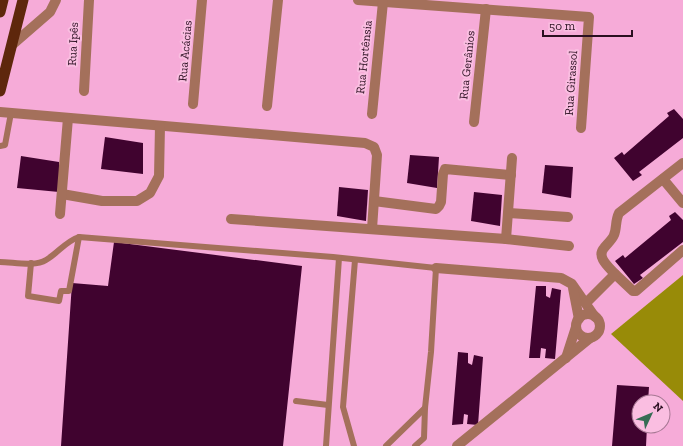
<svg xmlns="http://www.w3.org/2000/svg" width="683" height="446" font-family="'Zilla Slab',serif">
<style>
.forest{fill:#988b08}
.building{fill:#40032f}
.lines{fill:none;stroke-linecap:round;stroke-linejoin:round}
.service{stroke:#a4705b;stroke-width:6}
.minor{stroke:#a4705b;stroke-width:10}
.trunk{stroke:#5e270c;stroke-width:11}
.labels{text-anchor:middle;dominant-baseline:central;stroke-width:4;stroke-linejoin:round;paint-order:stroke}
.street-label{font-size:12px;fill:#2a0f20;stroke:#fabee1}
</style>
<rect width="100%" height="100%" fill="#f6abd8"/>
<path class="forest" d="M683 275V401L611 334Z"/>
<g class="building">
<path d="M674 109 683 119V138L639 172 642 175 633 181 614 158 622 152 624 155 669 116 667 113Z"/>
<path d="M105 137 143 143V174L101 169Z"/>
<path d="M410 155 439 157 437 188 407 183Z"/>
<path d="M21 156 59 162V192L17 188Z"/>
<path d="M545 165 573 167 571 198 542 193Z"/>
<path d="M339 187 368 190 366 221 337 216Z"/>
<path d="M474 192 502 195 500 226 471 221Z"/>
<path d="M675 212 683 220V242L640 275 643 278 634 284 615 261 623 255 625 258 671 220 669 216Z"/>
<path d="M114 242 302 266 283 446H61L72 283 108 286Z"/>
<path d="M536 286H546V296L550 298 552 288 561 290 555 359 545 358 546 349 541 348 540 358H529Z"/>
<path d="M458 352 468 353V363L472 365 474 355 483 357 478 425 467 424 468 415 464 414 463 424 452 425Z"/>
<path d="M617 385 649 387 648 402H639V426H647L646 446H612Z"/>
</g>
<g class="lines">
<g class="service">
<path d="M0 146 5 145 11 113"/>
<path d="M0 262C13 262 35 267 46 260 58 253 66 241 79 237L333 257 436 268 431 352 425 408 424 438 415 446"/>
<path d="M31 263 28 296 59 301 61 291H69L79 237"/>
<path d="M296 401 328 405"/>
<path d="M326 446 339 258"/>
<path d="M354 446 343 407 355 260"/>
<path d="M386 446 425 408"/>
</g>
<g class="minor">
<path d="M358 0 589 17 581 128"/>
<path d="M12 45 50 12 56 0"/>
<path d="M84 91 89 0"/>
<path d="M193 104 202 0"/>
<path d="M267 106 278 0"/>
<path d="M0 112 365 143 374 147 377 155 372 229"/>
<path d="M372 114 383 2"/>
<path d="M474 122 486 9"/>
<path d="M663 179 683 203"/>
<path d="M62 194 102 201H137L150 193 159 176 160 126"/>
<path d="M374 201 436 209 439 206 441 202 443 174 445 169 511 175"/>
<path d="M509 213 568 217"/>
<path d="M60 214 68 118"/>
<path d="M231 219 506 239 569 246"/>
<path d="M506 239 512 158"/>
<path d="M436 268 561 278 572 284 595 317"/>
<path d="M615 274 633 291H636L683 250"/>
<path d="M573 288 579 319"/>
<path d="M586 303 615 274C609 267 596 257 604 248 607 244 612 240 614 235 617 228 615 221 619 213L683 163"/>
<circle cx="588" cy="326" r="12"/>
<path d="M566 358 576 327"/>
<path d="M457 446 590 338"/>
</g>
<g class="trunk">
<path d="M0 12 3 0"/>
<path d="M0 91 23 0"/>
</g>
</g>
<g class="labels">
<g class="street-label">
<text transform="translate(73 44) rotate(-87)">Rua Ipês</text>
<text transform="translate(185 51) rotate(-85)">Rua Acácias</text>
<text transform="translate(364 57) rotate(-84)">Rua Hortênsia</text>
<text transform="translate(467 65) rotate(-84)">Rua Gerânios</text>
<text transform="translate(571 83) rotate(-86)">Rua Girassol</text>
</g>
</g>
<g transform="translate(651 414) rotate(46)"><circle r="19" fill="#fabee1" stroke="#a77894"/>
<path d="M0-3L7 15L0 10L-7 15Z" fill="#366d55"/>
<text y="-6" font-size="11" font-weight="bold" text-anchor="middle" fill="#2a0f20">N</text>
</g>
<path d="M543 30v6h89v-6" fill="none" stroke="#2a0f20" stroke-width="2"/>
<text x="549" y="30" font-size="12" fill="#2a0f20" stroke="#fabee1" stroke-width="3" paint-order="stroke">50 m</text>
</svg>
